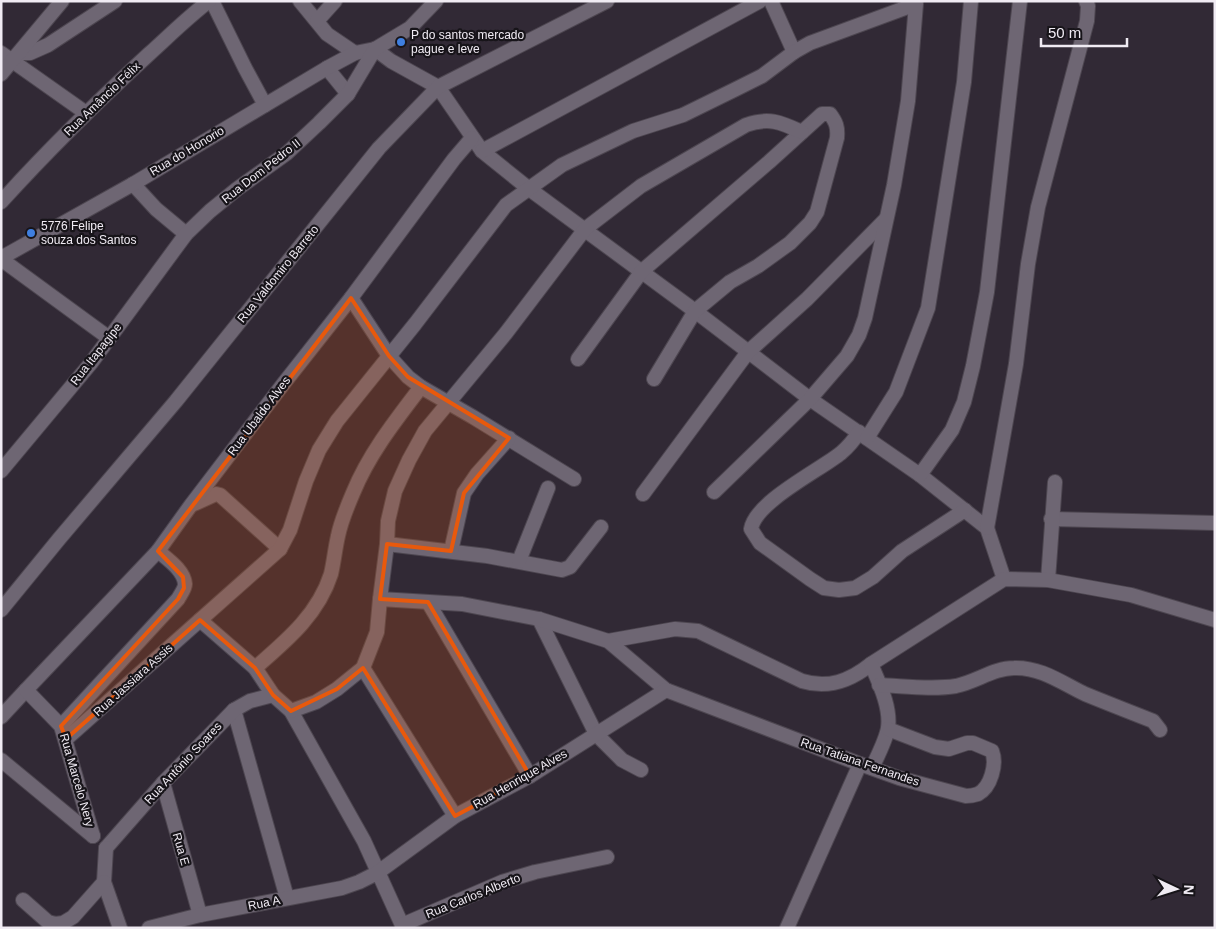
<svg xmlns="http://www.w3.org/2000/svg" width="1216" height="929" font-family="Helvetica,sans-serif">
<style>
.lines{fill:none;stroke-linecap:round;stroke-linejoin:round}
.minor-casing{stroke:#4d4650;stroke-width:16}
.minor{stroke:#6e6673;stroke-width:14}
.marked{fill:#e8590c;fill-opacity:0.2;stroke:#e8590c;stroke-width:4;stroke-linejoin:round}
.shop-dot{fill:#3f7fe0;stroke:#171419;stroke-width:2}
.labels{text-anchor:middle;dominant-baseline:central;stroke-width:4.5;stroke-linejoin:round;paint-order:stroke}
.poi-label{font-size:12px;fill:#f0ebf3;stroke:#171419;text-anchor:start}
.street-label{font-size:12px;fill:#f0ebf3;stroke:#171419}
</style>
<rect width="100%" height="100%" fill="#312935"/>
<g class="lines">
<g class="minor-casing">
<g id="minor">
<path d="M212 1 245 68 265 105"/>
<path d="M300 1 327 34 355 53"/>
<path d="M771 1 794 52"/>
<path d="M317 21 335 1"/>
<path d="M375 49 391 61 438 87 482 151 528 188 695 311 810 399 920 475 987 528 1004 579"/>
<path d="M1 53 86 113"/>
<path d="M20 53H30L48 45 115 1"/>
<path d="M327 68 348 94"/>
<path d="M1 74 62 1"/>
<path d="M482 151 760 1"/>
<path d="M133 184 156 209 186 234"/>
<path d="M1 202C48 150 98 101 149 54 170 35 187 18 209 1"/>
<path d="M1 258 133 184 327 68 355 53 375 49"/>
<path d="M1 259 109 338"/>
<path d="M351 298 389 356 408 377 421 387 473 417 574 479"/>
<path d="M578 359 642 271 769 162 822 114H830C836 122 838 127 837 138L817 212 810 223 790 243 758 266 730 282 695 311 654 379"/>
<path d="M859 432C854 440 848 447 841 453 820 470 755 502 751 529L760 543 810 579 824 588 839 590 855 588 873 577 902 551 965 510"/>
<path d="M867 438 896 392 928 308 964 82 971 1"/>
<path d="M1 471 91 363 186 234 210 211 237 189 287 153 319 123 348 94 375 49 410 28 436 1"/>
<path d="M920 475 952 430 964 402 973 366 987 292 1020 1"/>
<path d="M643 494 748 352 807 299 886 219"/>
<path d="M194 504 216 494 220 495 280 549"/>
<path d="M1051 519 1215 523"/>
<path d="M987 528 1016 364 1028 264 1038 207 1087 21 1088 6 1086 1"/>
<path d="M387 544 487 556 562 570 570 567 601 527"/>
<path d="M451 551 464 493 477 474 509 438"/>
<path d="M519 561 548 488"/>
<path d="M1048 580 1055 482"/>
<path d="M380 599 387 544 388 521 395 491 409 460 425 431 506 333 585 229 641 186 746 125C769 117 780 122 802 132"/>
<path d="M428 602 530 776"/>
<path d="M1 610 59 539 176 401 379 148 438 87 607 1"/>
<path d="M539 619 596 734 622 760 641 770"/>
<path d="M200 620 255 668 273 695 291 711 364 841 402 925"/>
<path d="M608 641 675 629 698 631 802 681C828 689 850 681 871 664L1004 579 1048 580 1131 595 1215 620"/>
<path d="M871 664C879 683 891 707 888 728 886 740 877 757 872 768"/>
<path d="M255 668C286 641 318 615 331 574 334 561 335 549 338 536 341 521 347 507 353 493 369 454 395 421 421 387"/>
<path d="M363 668 455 816"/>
<path d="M879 685C904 686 931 690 956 686 976 682 994 668 1014 668 1041 667 1062 683 1085 694 1107 703 1130 712 1153 721L1160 730"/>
<path d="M234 710 287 898"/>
<path d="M291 711 316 702 337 689 363 668 377 632 380 599 462 604 539 619 608 641 666 690 860 764 899 778 966 796C970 796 975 795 978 794 991 787 997 764 992 751L973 743H967L949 749 935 747 888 729"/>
<path d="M1 717 26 690"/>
<path d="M61 726 178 599C180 595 185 589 185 584 184 570 167 559 158 551"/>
<path d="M66 739 280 549 290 530 306 481 319 450 337 421 415 324 506 205 562 165 633 131 683 115 736 89 762 76 794 52 810 43 916 4 908 101 894 185 865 318 859 335 847 356 810 399 714 492"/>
<path d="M1 760 93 836"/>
<path d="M163 783 200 915"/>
<path d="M93 836 61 726 26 690 158 551 191 505 284 383 351 298 454 159 472 138"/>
<path d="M106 848 163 783 234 710 250 701 273 695"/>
<path d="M106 848 104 882 120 928"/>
<path d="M23 900 48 922 55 924 63 923 73 917 104 882"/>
<path d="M149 928 200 915 342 888 359 882 377 873 455 816 530 776 666 690"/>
<path d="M402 928V925L502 882 535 872 607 857"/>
<path d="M787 928 860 764"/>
</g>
</g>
<use href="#minor" class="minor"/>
</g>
<path class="marked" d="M351 298 389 356 408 377 509 438 464 493 451 551 387 544 380 599 428 602 530 776 455 816 363 668 337 689 291 711 273 695 255 668 200 620 66 739 61 726 178 599 184 588 183 577 158 551Z"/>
<g class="shop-dot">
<circle cx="401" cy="42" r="5"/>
<circle cx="31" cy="233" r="5"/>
</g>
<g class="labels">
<g class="poi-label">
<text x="411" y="35">P do santos mercado<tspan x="411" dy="14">pague e leve</tspan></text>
<text x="41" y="226">5776 Felipe<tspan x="41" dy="14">souza dos Santos</tspan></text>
</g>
<g class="street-label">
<text transform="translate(102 99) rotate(-44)">Rua Amâncio Félix</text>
<text transform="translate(187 151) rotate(-31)">Rua do Honorio</text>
<text transform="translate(261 171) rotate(-38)">Rua Dom Pedro II</text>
<text transform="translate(278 274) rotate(-51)">Rua Valdomiro Barreto</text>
<text transform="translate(96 354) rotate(-52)">Rua Itapagipe</text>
<text transform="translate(259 416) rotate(-53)">Rua Ubaldo Alves</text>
<text transform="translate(133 680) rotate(-42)">Rua Jassiara Assis</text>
<text transform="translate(860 762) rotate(19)">Rua Tatiana Fernandes</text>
<text transform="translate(183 763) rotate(-47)">Rua Antônio Soares</text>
<text transform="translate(520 779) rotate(-30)">Rua Henrique Alves</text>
<text transform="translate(77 780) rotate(74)">Rua Marcelo Nery</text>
<text transform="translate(181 849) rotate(74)">Rua E</text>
<text transform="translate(473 896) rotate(-22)">Rua Carlos Alberto</text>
<text transform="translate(264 903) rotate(-11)">Rua A</text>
</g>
</g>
<rect width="1216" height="929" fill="none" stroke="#f0ebf3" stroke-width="5"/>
<g transform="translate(1176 889) rotate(94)" stroke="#171419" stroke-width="4" paint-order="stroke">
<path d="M0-4L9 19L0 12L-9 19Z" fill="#f0ebf3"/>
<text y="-8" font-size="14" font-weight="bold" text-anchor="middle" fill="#f0ebf3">N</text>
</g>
<path d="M1041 38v8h86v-8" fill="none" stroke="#f0ebf3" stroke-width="2.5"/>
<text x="1048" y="38" font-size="15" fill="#f0ebf3" stroke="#171419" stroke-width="4" paint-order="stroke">50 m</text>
</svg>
